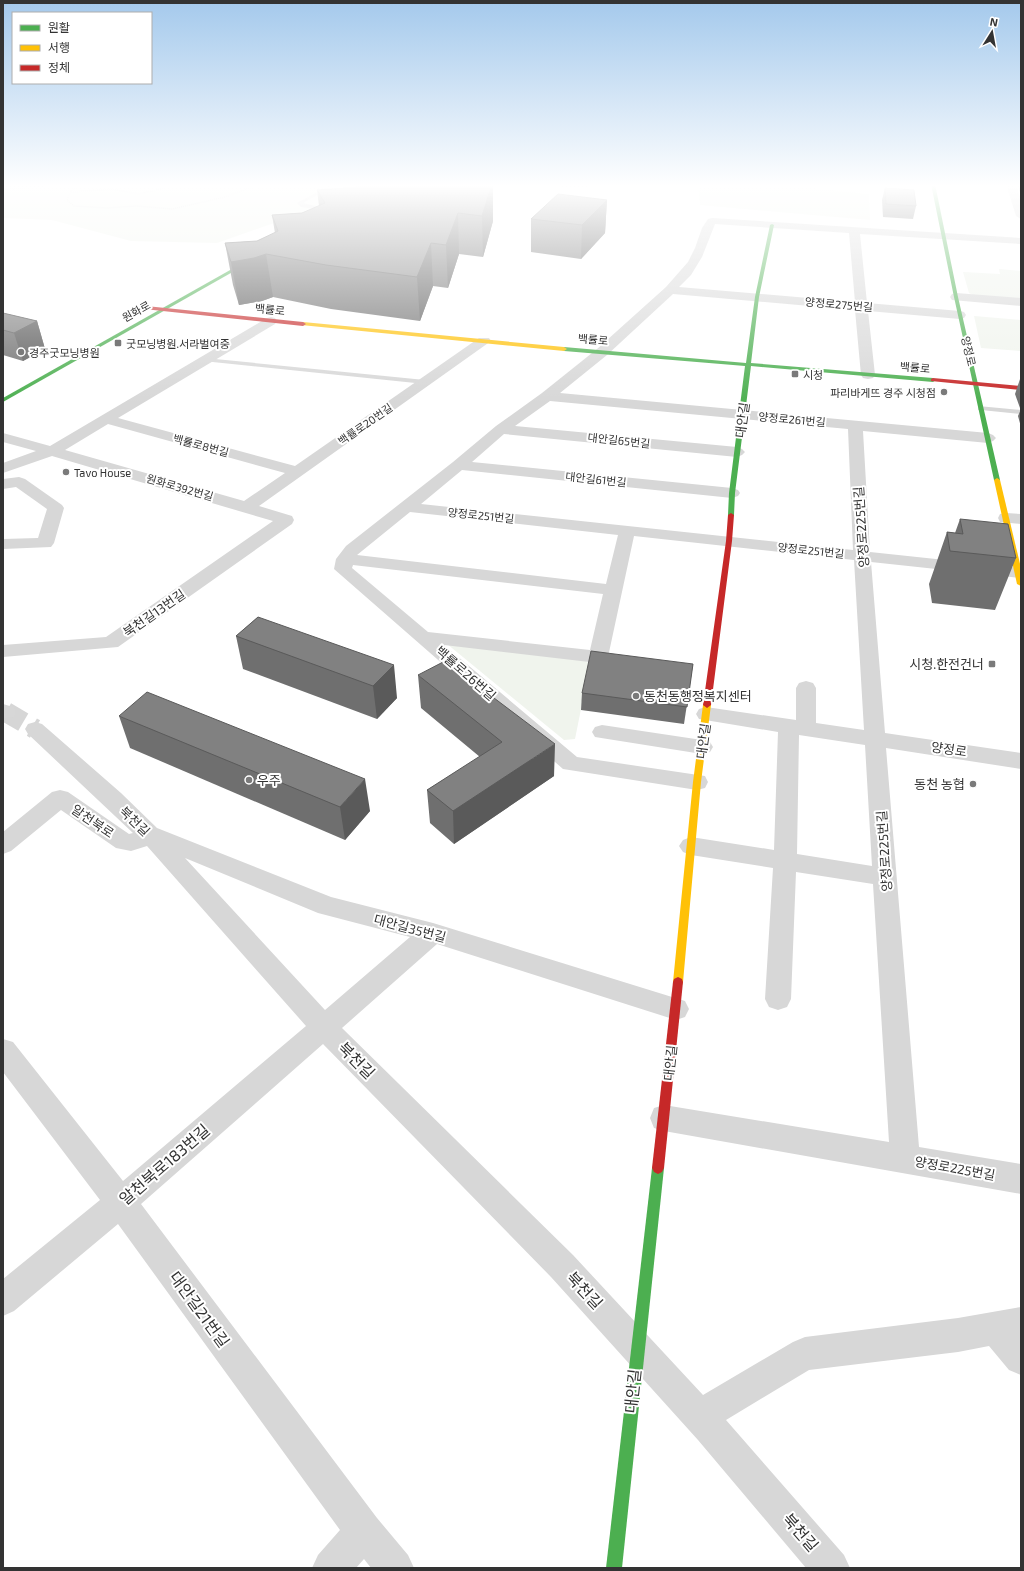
<svg xmlns="http://www.w3.org/2000/svg" width="1024" height="1571" font-family="'Exo 2','Noto Sans KR',sans-serif">
<style>
.green{fill:#f0f4ed}
.lines{fill:none;stroke-linecap:round;stroke-linejoin:round}
.street-tunnel{stroke:#d6d6d6;stroke-width:20;stroke-dasharray:20 10;stroke-linecap:butt}
.path{stroke:#d5d5d5;stroke-width:1.5;stroke-dasharray:1 1;stroke-linecap:butt}
.lane{fill:#d7d7d7;fill-rule:evenodd}
.street{fill:#d7d7d7;fill-rule:evenodd}
.fast{fill:#4caf50;fill-rule:evenodd}
.slow{fill:#ffc107;fill-rule:evenodd}
.jam{fill:#c62828;fill-rule:evenodd}
.wall{fill:#6f6f6f}
.shaded-wall{fill:#5a5a5a}
.building{fill:#818181;stroke:#5a5a5a}
.poi-dot{fill:#7a7a7a;stroke:#fff;stroke-width:1.5}
.labels{text-anchor:middle;dominant-baseline:central;stroke-width:4;stroke-linejoin:round;paint-order:stroke}
.far-street-label{font-size:11px;fill:#333;stroke:#fff}
.far-poi-label{font-size:11px;fill:#333;stroke:#fff;text-anchor:start}
.street-label{font-size:13px;fill:#333;stroke:#fff}
.poi-label{font-size:13px;fill:#333;stroke:#fff;text-anchor:end}
.near-street-label{font-size:16px;fill:#333;stroke:#fff}
</style>
<rect width="100%" height="100%" fill="#fff"/>
<g class="green">
<path d="M3 184H358L300 214 217 243 131 241 52 220 3 218Z"/>
<path d="M698 184H768L869 194 870 220 700 205Z"/>
<path d="M999 269 1021 271V299L973 295 969 293 963 272 1000 274Z"/>
<path d="M974 316 1021 320V351L981 348Z"/>
<path d="M441 639 583 659 590 664 575 739 564 740Z"/>
</g>
<g class="lines">
<path class="street-tunnel" d="M6 712 35 729"/>
<g class="path">
<path d="M82 184 72 189 67 200 74 206 107 208 136 206 172 209 225 197 260 184"/>
<path d="M71 192 112 189 138 194 157 190 174 184"/>
</g>
<g class="lane">
<path d="M332 184H337L303 203 328 209V211L301 207 297 203Z"/>
<path d="M205 358 425 380 428 382 425 384 203 361V359Z"/>
<path d="M978 406 1021 410V414L981 410H978Z"/>
</g>
<g class="street">
<path d="M3 184H48L43 187 3 190Z"/>
<path d="M555 184H591L589 187 585 188 560 187Z"/>
<path d="M1006 184H1016L1021 200V219L1016 216Z"/>
<path d="M712 218 1021 238V244L860 234 867 303 960 311 964 312 966 315 964 318 960 319 868 311 875 375 873 378 868 379 863 378 861 375 855 310 673 294 607 355 560 393 988 433 993 435 996 438 993 441 988 443 863 431 870 552 1021 568V578L871 562 885 733 1021 753V769L886 748 919 1147 1021 1164V1194L664 1131 654 1128 650 1118 654 1108 664 1105 889 1142 873 884 796 872 791 999 787 1007 778 1010 769 1007 765 999 773 868 691 855 683 852 679 846 683 840 691 837 774 850 778 732 699 719 696 714 699 709 706 707 796 720V688L799 683 806 681 813 683 816 688V723L864 730 854 560 634 536 608 657 605 661 598 663 444 645 577 757 705 776 708 782 705 788 697 790 563 769 334 569 336 559 346 546 453 462 496 426 542 393 597 349 666 287 688 262 695 248 702 228 708 219ZM715 224 849 233 855 302 679 287 691 275 702 257ZM550 401 848 429 853 550 421 504 462 470 732 498 738 496 740 493 738 490 732 488 472 462 504 434 737 457 742 455 745 452 742 449 737 447 515 426ZM410 512 618 535 606 584 357 555ZM353 565 603 594 590 650 428 632 352 568ZM799 735 865 745 872 866 797 854Z"/>
<path d="M956 293 1021 298V306L952 300 950 297 952 294Z"/>
<path d="M271 317 275 318 277 321 275 324 118 418 295 466 479 338H489L491 341 259 506 292 516 294 520 292 524 118 647 3 657V645L106 637 273 521 52 456 3 473V463L36 451 3 442V433L50 446 267 318ZM108 424 285 473 244 501 65 450Z"/>
<path d="M19 477 25 479 62 505 64 508 54 543 51 547 3 549V539L38 538 47 509 16 487 3 489V479Z"/>
<path d="M1006 513 1021 514V524L1000 522 998 518 1000 514Z"/>
<path d="M3 704 13 707 16 712 13 717 3 718Z"/>
<path d="M35 722 42 724 121 793 157 828 331 897 433 923 685 1001 689 1009 685 1017 676 1020 437 944 342 1028 573 1255 703 1395 793 1342 805 1337 958 1318 1021 1307V1375L1009 1370 989 1346 958 1352 809 1370 726 1420 844 1555 850 1568H806L698 1440 551 1277 323 1044 141 1204 377 1518 408 1555 414 1568H371L364 1559 356 1568H312L318 1555 340 1530 118 1224 14 1311 3 1316V1279L100 1200 3 1072V1039L13 1042 123 1181 306 1026 147 846 131 851 116 848 61 810 11 851 3 854V832L52 792 60 790 68 792 129 834 133 833 28 734 25 729 28 724ZM185 858 318 913 410 937 325 1010Z"/>
<path d="M602 725 702 740 710 742 713 747 710 752 702 754 595 737 592 732 595 727Z"/>
</g>
<g class="fast">
<path d="M931 184H935L958 297 1000 480 997 482 994 480 954 297Z"/>
<path d="M772 224 774 225 759 297 751 363 933 378 936 380 933 382 751 366 735 493 734 515 731 517 728 515 729 493 745 366 564 351 561 349 564 347 746 363 755 297 770 225Z"/>
<path d="M255 256 259 257 3 402V398Z"/>
<path d="M658 1162 662 1164 664 1168 622 1568H606L652 1168 654 1164Z"/>
</g>
<g class="slow">
<path d="M303 322 564 347 567 349 564 351 301 325V323Z"/>
<path d="M997 478 1000 480 1021 568V586L1017 584 994 480Z"/>
<path d="M707 702 711 705 701 782 683 982 682 985 678 987 674 985 673 982 693 782 703 705Z"/>
</g>
<g class="jam">
<path d="M146 306 303 322 306 324 303 326 144 309V307Z"/>
<path d="M933 378 1021 386V390L931 381V379Z"/>
<path d="M731 513 734 515 732 541 711 705 707 708 703 705 726 541 728 515Z"/>
<path d="M678 977 682 979 683 982 664 1168 662 1172 658 1174 654 1172 652 1168 673 982 674 979Z"/>
</g>
</g>
<g class="wall">
<path d="M356 184H493V221L483 257 459 254 448 288 433 286 420 321 331 309 273 297 262 301 239 305 233 285 225 243 257 241 275 233 272 215 302 213 319 206 317 190 356 187Z"/>
<path d="M1018 184H1021V197Z"/>
<path d="M885 188 916 206 913 219 883 217 882 200Z"/>
<path d="M607 200 605 233 581 259 531 252V219Z"/>
<path d="M3 313 37 321 45 349 23 361 3 355Z"/>
<path d="M1021 376V427L1018 416 1021 409 1020 408 1015 394Z"/>
<path d="M960 519 1016 558 995 610 932 603 929 584 947 532 955 533Z"/>
<path d="M258 617 397 698 377 719 243 669 236 636Z"/>
<path d="M693 664 684 724 581 710 582 693Z"/>
<path d="M418 675 554 776 454 844 430 823 427 790 480 757 421 708Z"/>
<path d="M119 716 370 811 345 840 130 748Z"/>
</g>
<g class="shaded-wall">
<path d="M492 184H493V221L483 257 482 216Z"/>
<path d="M607 200 605 233 581 259 582 225Z"/>
<path d="M458 213 459 254 448 288 446 245Z"/>
<path d="M431 243 433 286 420 321 417 277Z"/>
<path d="M266 254 273 297 262 301 239 305 231 262Z"/>
<path d="M37 321 45 349 23 361 14 333Z"/>
<path d="M394 665 397 698 377 719 373 686Z"/>
<path d="M555 744 554 776 454 844 453 811Z"/>
<path d="M365 779 370 811 345 840 340 807Z"/>
</g>
<g class="building">
<path d="M374 184H492L482 216 458 213 446 245 431 243 417 277 326 265 266 254 254 258 231 262 225 243 257 241 278 231 272 215 302 213 325 203 317 190 378 186Z"/>
<path d="M885 188 914 190 916 206 886 204Z"/>
<path d="M558 194 607 200 582 225 531 219Z"/>
<path d="M3 313 37 321 14 333 3 330Z"/>
<path d="M960 519 1008 524 1016 558 950 551 947 532 963 534Z"/>
<path d="M258 617 394 665 373 686 236 636Z"/>
<path d="M591 651 693 664 687 707 582 693Z"/>
<path d="M445 661 555 744 453 811 427 790 502 742 418 675Z"/>
<path d="M147 692 365 779 340 807 119 716Z"/>
</g>
<linearGradient id="sky" x2="0" y2="1"><stop stop-color="#a4c9ec"/><stop offset="0.46" stop-color="#fff"/><stop offset="1" stop-color="#fff" stop-opacity="0"/></linearGradient>
<rect width="1024" height="404" fill="url(#sky)"/>
<g class="poi-dot">
<rect x="114" y="339" width="8" height="8" rx="2"/>
<circle cx="21" cy="352" r="4"/>
<rect x="791" y="370" width="8" height="8" rx="2"/>
<circle cx="944" cy="392" r="4"/>
<circle cx="66" cy="472" r="4"/>
<rect x="988" y="660" width="8" height="8" rx="2"/>
<circle cx="636" cy="696" r="4"/>
<circle cx="249" cy="780" r="4"/>
<circle cx="973" cy="784" r="4"/>
</g>
<g class="labels">
<g class="far-street-label">
<text transform="translate(839 304) rotate(5)">양정로275번길</text>
<text transform="translate(270 309) rotate(6)">백률로</text>
<text transform="translate(136 311) rotate(-29)">원화로</text>
<text transform="translate(593 339) rotate(5)">백률로</text>
<text transform="translate(969 351) rotate(77)">양정로</text>
<text transform="translate(915 367) rotate(5)">백률로</text>
<text transform="translate(792 419) rotate(5)">양정로261번길</text>
<text transform="translate(365 424) rotate(-35)">백률로20번길</text>
<text transform="translate(619 440) rotate(6)">대안길65번길</text>
<text transform="translate(201 445) rotate(15)">백률로8번길</text>
<text transform="translate(596 479) rotate(6)">대안길61번길</text>
<text transform="translate(180 487) rotate(16)">원화로392번길</text>
<text transform="translate(481 515) rotate(6)">양정로251번길</text>
<text transform="translate(811 550) rotate(6)">양정로251번길</text>
</g>
<g class="far-poi-label">
<text x="126" y="343">굿모닝병원.서라벌여중</text>
<text x="29" y="352">경주굿모닝병원</text>
<text x="803" y="374">시청</text>
<text x="936" y="392" text-anchor="end">파리바게뜨 경주 시청점</text>
<text x="74" y="472">Tavo House</text>
</g>
<g class="street-label">
<text transform="translate(742 420) rotate(-82)">대안길</text>
<text transform="translate(861 527) rotate(-94)">양정로225번길</text>
<text transform="translate(154 613) rotate(-35)">북천길13번길</text>
<text transform="translate(466 673) rotate(41)">백률로26번길</text>
<text transform="translate(703 741) rotate(-82)">대안길</text>
<text transform="translate(949 749) rotate(9)">양정로</text>
<text transform="translate(93 821) rotate(34)">알천북로</text>
<text transform="translate(135 821) rotate(44)">북천길</text>
<text transform="translate(884 851) rotate(-94)">양정로225번길</text>
<text transform="translate(410 928) rotate(15)">대안길35번길</text>
<text transform="translate(670 1063) rotate(-84)">대안길</text>
<text transform="translate(955 1168) rotate(10)">양정로225번길</text>
</g>
<g class="poi-label">
<text x="984" y="664">시청.한전건너</text>
<text x="644" y="696" text-anchor="start">동천동행정복지센터</text>
<text x="257" y="780" text-anchor="start">우주</text>
<text x="965" y="784">동천 농협</text>
</g>
<g class="near-street-label">
<text transform="translate(357 1060) rotate(45)">북천길</text>
<text transform="translate(164 1164) rotate(-41)">알천북로183번길</text>
<text transform="translate(585 1290) rotate(47)">북천길</text>
<text transform="translate(200 1309) rotate(54)">대안길21번길</text>
<text transform="translate(632 1391) rotate(-84)">대안길</text>
<text transform="translate(801 1532) rotate(49)">북천길</text>
</g>
</g>
<rect width="1024" height="1571" fill="none" stroke="#333333" stroke-width="8"/>
<rect x="12" y="12" width="140" height="72" fill="#ffffff" stroke="#adadad"/>
<rect x="20" y="25" width="20" height="6" fill="#4caf50" stroke="#adadad"/>
<text x="48" y="32" font-size="12" fill="#333333">원활</text>
<rect x="20" y="45" width="20" height="6" fill="#ffc107" stroke="#adadad"/>
<text x="48" y="52" font-size="12" fill="#333333">서행</text>
<rect x="20" y="65" width="20" height="6" fill="#c62828" stroke="#adadad"/>
<text x="48" y="72" font-size="12" fill="#333333">정체</text>
<g transform="translate(992 32) rotate(11)" stroke="#ffffff" stroke-width="3" paint-order="stroke">
<path d="M0-3L7 15L0 10L-7 15Z" fill="#333333"/>
<text y="-6" font-size="11" font-weight="bold" text-anchor="middle" fill="#333333">N</text>
</g>
</svg>
